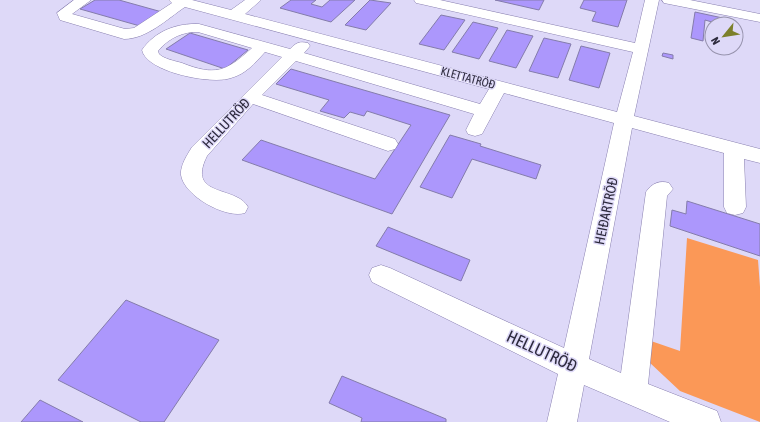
<svg xmlns="http://www.w3.org/2000/svg" width="760" height="422" font-family="'Asap Condensed',sans-serif">
<style>
.green{fill:#fb9857}
.building{fill:#ac97fc;stroke:#847cab}
.lines{fill:none;stroke-linecap:round;stroke-linejoin:round}
.minor-casing{stroke:#8980b0;stroke-width:1}
.minor{fill:#fff;fill-rule:evenodd}
.labels{text-anchor:middle;dominant-baseline:central;stroke-width:3;stroke-linejoin:round;paint-order:stroke}
.far-street-label{font-size:12px;fill:#2d2a3d;stroke:#ded9f8}
.street-label{font-size:14px;fill:#2d2a3d;stroke:#ded9f8}
.near-street-label{font-size:17px;fill:#2d2a3d;stroke:#ded9f8}
</style>
<rect width="100%" height="100%" fill="#ded9f8"/>
<path class="green" d="M687 238 758 260 760 287V422L680 391 649 362 651 341 680 351Z"/>
<g class="building">
<path d="M95 0H119L162 12 140 26 80 9Z"/>
<path d="M291 0H316L311 4 322 7 330 0H355L331 22 280 8Z"/>
<path d="M370 0 391 3 366 30 345 25Z"/>
<path d="M495 0H544L539 10Z"/>
<path d="M584 0H627L618 27 592 21 596 12 580 8Z"/>
<path d="M695 12 732 20V24H719L705 20 703 41 691 38Z"/>
<path d="M441 15 465 20 444 50 419 44Z"/>
<path d="M473 22 498 28 479 59 452 52Z"/>
<path d="M507 30 533 36 516 68 489 61Z"/>
<path d="M190 33 248 50 225 69 166 49Z"/>
<path d="M544 38 571 44 558 78 529 71Z"/>
<path d="M581 46 610 53 599 88 569 80Z"/>
<path d="M663 53 673 55V59L662 56Z"/>
<path d="M291 69 450 115 392 214 242 160 261 140 375 179 411 125 367 111 364 116 350 112 344 118 320 111 329 100 276 84Z"/>
<path d="M450 135 481 144 480 146 541 165 536 179 472 159 452 198 420 187Z"/>
<path d="M687 201 760 224V256L670 226 672 210 686 214Z"/>
<path d="M388 227 470 260 461 281 376 246Z"/>
<path d="M126 300 219 340 164 422H141L58 380Z"/>
<path d="M342 376 446 419V422H361L362 418 329 403Z"/>
<path d="M40 400 83 422H21Z"/>
</g>
<g class="lines">
<g class="minor-casing">
<g id="minor">
<path d="M74 0H91L72 14 125 29 134 28 172 3 169 0H192L231 10 245 0H261L245 14 617 112 633 52 421 4 416 3 414 0H440L635 43 645 0H659L634 116 760 149V163L744 159 746 207 743 213 735 215 727 213 724 207V153L632 128 589 359 621 373 646 192C652 183 660 180 669 183L673 189 667 196 648 384 717 411 721 422H670L584 385 577 422H547L558 374 372 282 369 275 372 268 381 265 390 268 564 348 614 123 504 93 482 134 475 136 468 134 466 130 474 114 296 61 262 95 395 139 398 144 395 149 388 151 253 104 207 156C186 198 236 185 248 207L245 213C226 219 184 196 181 175 180 166 187 155 192 147L282 57 265 52C255 63 246 74 231 78 212 85 146 72 142 50 155 31 177 23 199 24L290 49C296 43 299 41 308 43L310 46 304 53 480 104 489 89 185 7C167 19 147 39 124 39L60 20 57 13ZM192 32H198L252 48C226 72 215 76 182 63 175 61 164 59 159 54L158 51C167 40 178 34 192 32Z"/>
<path d="M662 0H690L760 14V22L669 4 664 3Z"/>
</g>
</g>
<use href="#minor" class="minor"/>
</g>
<g class="labels">
<g class="far-street-label">
<text transform="translate(468 78) rotate(15)">KLETTATRÖÐ</text>
</g>
<g class="street-label">
<text transform="translate(226 123) rotate(-47)">HELLUTRÖÐ</text>
<text transform="translate(606 211) rotate(-78)">HEIÐARTRÖÐ</text>
</g>
<g class="near-street-label">
<text transform="translate(542 351) rotate(25)">HELLUTRÖÐ</text>
</g>
</g>
<g transform="translate(724 36) rotate(240)"><circle r="19" fill="#ded9f8" stroke="#9793ad"/>
<path d="M0-3L7 15L0 10L-7 15Z" fill="#7c802b"/>
<text y="-6" font-size="11" font-weight="bold" text-anchor="middle" fill="#2d2a3d">N</text>
</g>
</svg>
